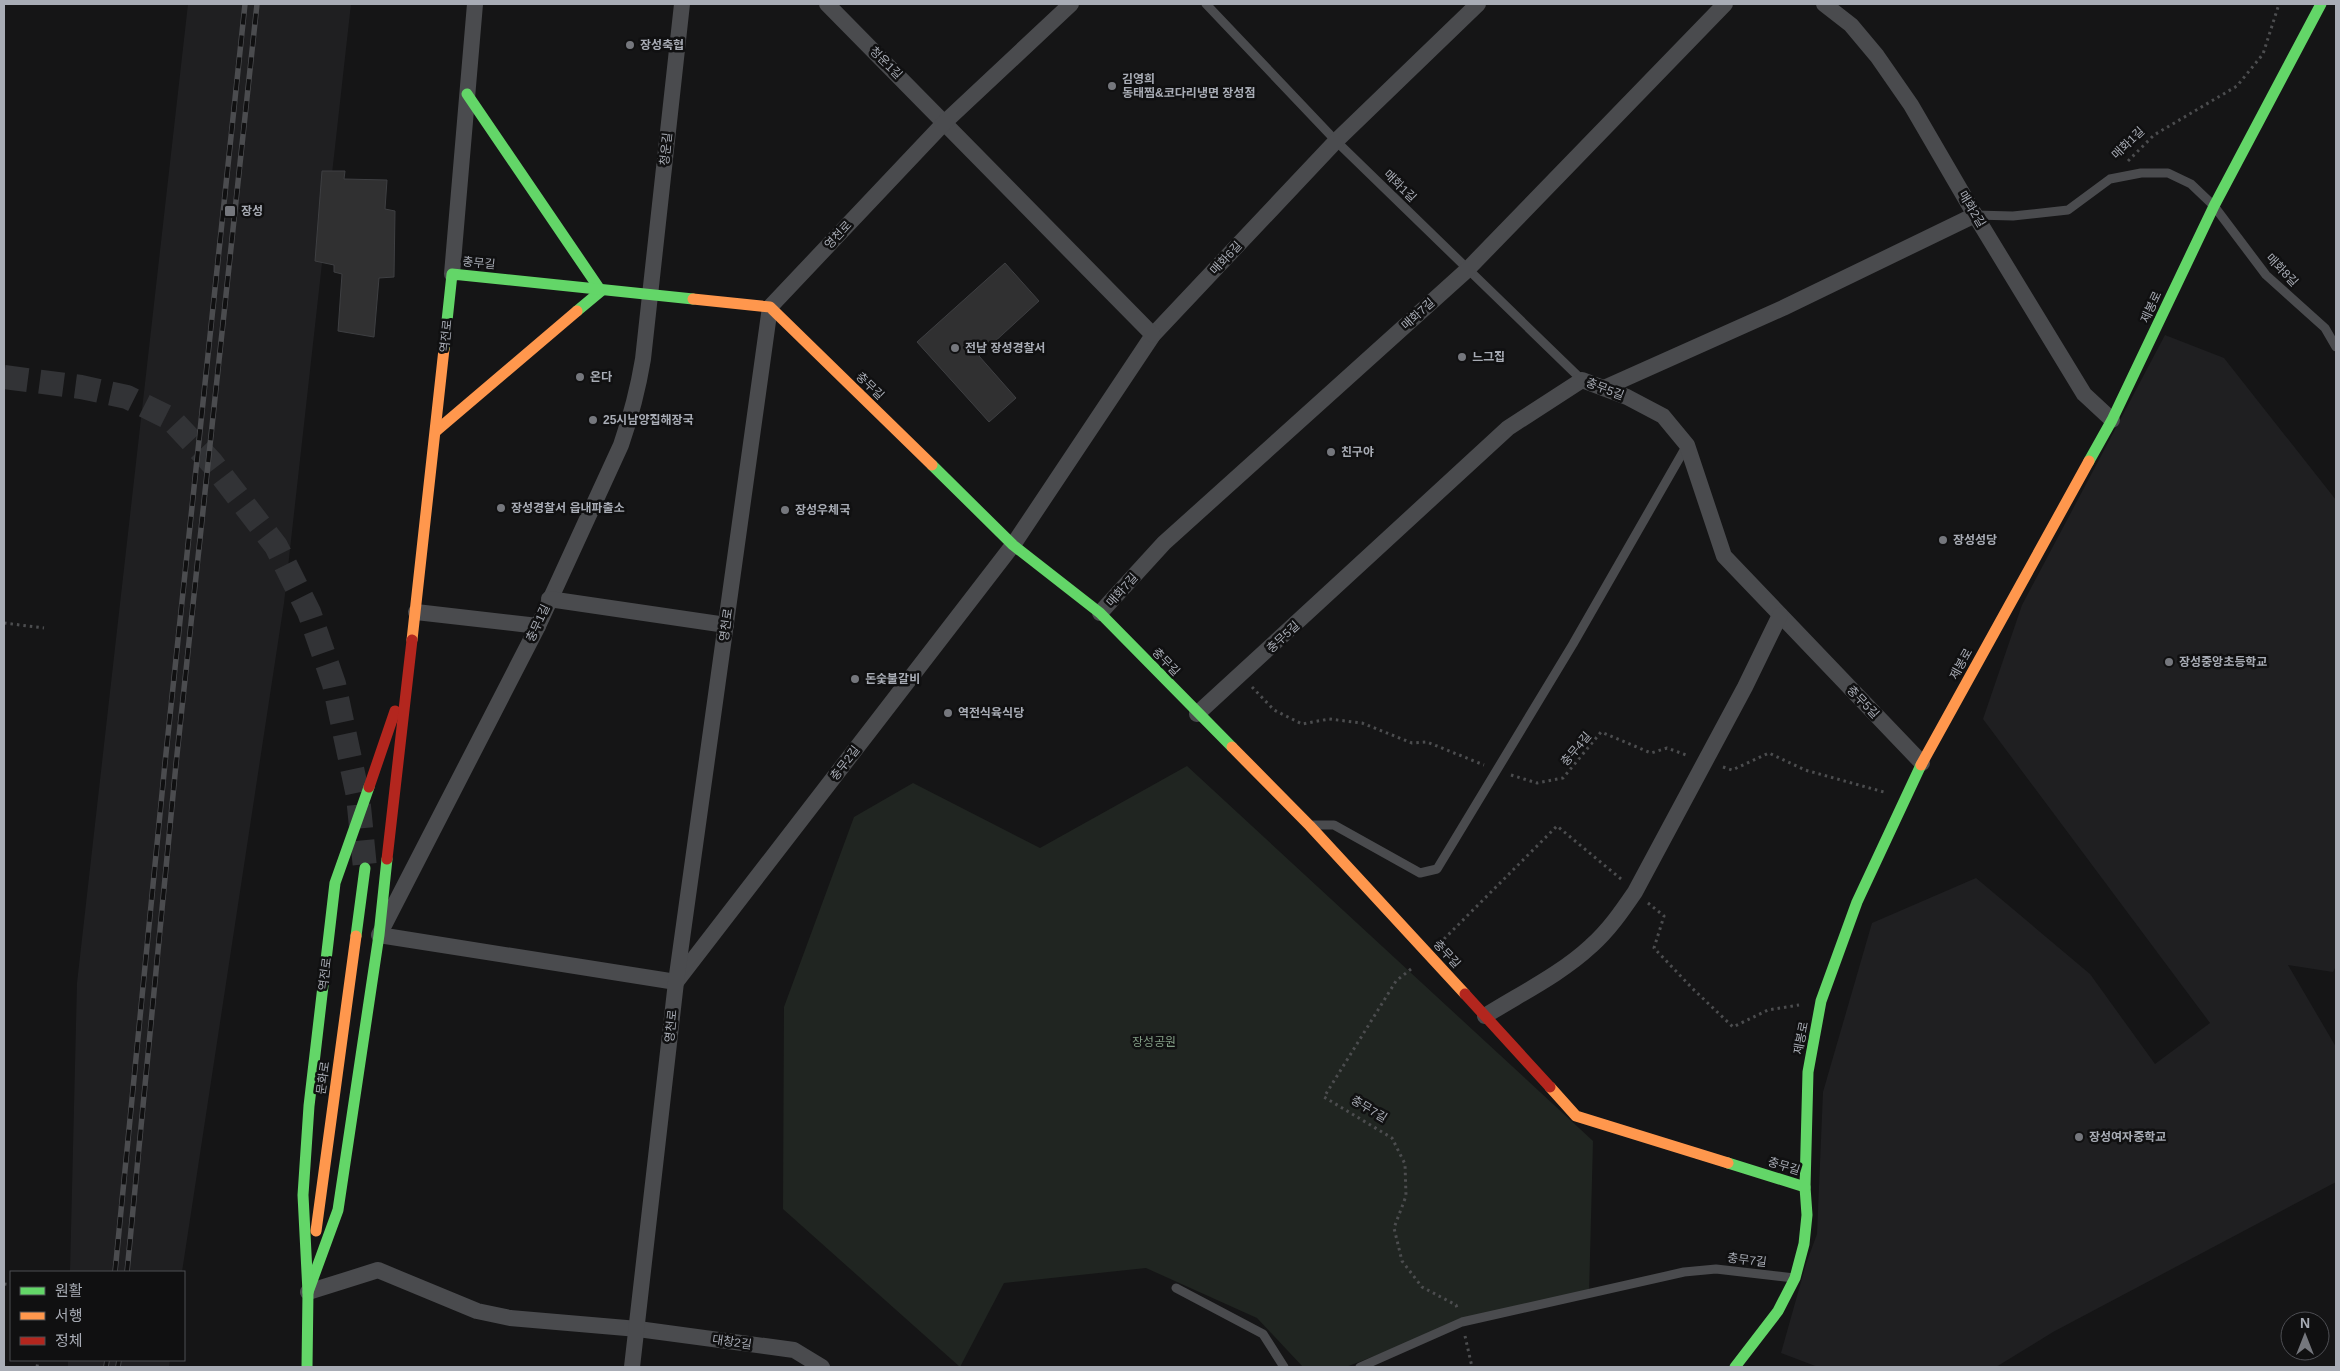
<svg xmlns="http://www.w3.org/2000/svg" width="2340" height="1371" font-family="Helvetica,'Noto Sans KR',sans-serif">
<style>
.built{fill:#1f1f21}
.green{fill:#202521}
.building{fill:#303031;stroke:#3e3f42}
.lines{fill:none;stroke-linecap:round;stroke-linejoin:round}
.secondary-tunnel{stroke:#323336;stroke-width:24;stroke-dasharray:24 12;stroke-linecap:butt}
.path{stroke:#4c4d4f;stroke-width:3;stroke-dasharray:2.5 4;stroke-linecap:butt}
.lane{stroke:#4a4b4e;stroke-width:9}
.street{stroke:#4a4b4e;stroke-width:16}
.fast{stroke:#63d668;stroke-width:11}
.slow{stroke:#ff974d;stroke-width:11}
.jam{stroke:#b3261e;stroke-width:11}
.rail-casing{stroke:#4b4c4f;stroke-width:5.5}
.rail{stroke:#101011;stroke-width:4;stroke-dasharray:11;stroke-linecap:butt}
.poi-dot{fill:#75777d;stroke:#101011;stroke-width:2}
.labels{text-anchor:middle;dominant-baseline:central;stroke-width:5;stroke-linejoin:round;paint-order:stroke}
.poi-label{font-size:12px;font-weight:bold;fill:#a8acb5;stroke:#101011;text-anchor:start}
.street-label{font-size:12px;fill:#a8acb5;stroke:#101011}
.park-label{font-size:12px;fill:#829d85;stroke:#101011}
</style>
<rect width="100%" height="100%" fill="#151516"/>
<g class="built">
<path d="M188 4H351L284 603 182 1272H70L77 983Z"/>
<path d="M2165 335 2224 358 2336 500V966L2333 972 2288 965 2336 1047V1182L2053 1332 1996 1367H1818L1781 1353 1806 1264 1817 1234 1823 1092 1872 923 1976 878 2090 974 2155 1064 2210 1023 1983 719 2022 605Z"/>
<path d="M68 1360H170L169 1367H68Z"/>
</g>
<path class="green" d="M1187 766 1593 1141 1589 1295 1462 1322 1346 1367H1303L1257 1318 1146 1268 1004 1283 960 1367 783 1209 784 1007 854 817 913 783 1040 848Z"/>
<g class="building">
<path d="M322 171H345L344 179 387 180 385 209 395 211 394 277 379 278 374 337 338 331 342 274 334 272V265L315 261Z"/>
<path d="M1005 263 1039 301 979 356 1016 398 989 422 917 342Z"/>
</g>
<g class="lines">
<path class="secondary-tunnel" d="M4 377 81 387 127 397 171 419 212 463 276 546 309 612 334 684 358 796 365 868"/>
<g class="path">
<path d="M2128 161 2154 135 2237 86 2263 54 2279 4"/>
<path d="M4 623 44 628"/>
<path d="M1252 687 1274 710 1302 724 1329 719 1362 723 1412 743 1427 742 1484 765"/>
<path d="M1723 767 1732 770 1769 753 1805 770 1884 792"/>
<path d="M1511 775 1537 783 1563 778 1601 732 1651 753 1667 748 1689 756"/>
<path d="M1648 903 1664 916 1654 948 1692 988 1733 1027 1768 1010 1799 1005"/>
<path d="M1444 939 1557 826 1621 879"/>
<path d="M1411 969 1396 981 1324 1097 1392 1138 1405 1164 1406 1196 1394 1228 1402 1261 1422 1287 1456 1305 1457 1308"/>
<path d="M4 1284 11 1285"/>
<path d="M1465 1336 1472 1367"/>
<path d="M37 1367 38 1361"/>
</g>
<g class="lane">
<path d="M1206 4 1336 141 1582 380"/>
<path d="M1975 215 2013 216 2068 210 2110 179 2141 173H2168L2191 184 2214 206 2266 275 2325 328 2336 347"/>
<path d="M1313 825H1334L1420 873 1437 869 1573 644 1687 445"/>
<path d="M1176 1288 1263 1334 1284 1367"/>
<path d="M1360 1367 1462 1322 1684 1272 1716 1269 1794 1278"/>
</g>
<g class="street">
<path d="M682 4 643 359C638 389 631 416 621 445L538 626 379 935 676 982 1013 545 1153 335 1336 141 1478 4"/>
<path d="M827 4 1153 335"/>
<path d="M1824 4 1851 25 1877 56 1911 105 1975 215 2084 394 2112 420"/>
<path d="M452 274 475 4"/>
<path d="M1604 388 1783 308 1975 215"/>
<path d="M549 599 726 625"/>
<path d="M416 612 538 626"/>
<path d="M1100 613 1164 543 1467 270 1725 4"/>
<path d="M1197 714 1508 428 1582 380 1627 397 1663 416 1687 445 1724 556 1922 763"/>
<path d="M1485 1016C1520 994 1561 974 1591 946 1609 930 1622 911 1635 892L1745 687 1780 615"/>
<path d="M308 1292 378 1270 477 1311 510 1318 638 1329 794 1350 822 1367"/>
<path d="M632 1367 676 982 770 307 945 122 1071 4"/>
</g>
<g class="fast">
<path d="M467 94 601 291 577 311"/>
<path d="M444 349 452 274 693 299"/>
<path d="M2089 461 2112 420 2214 206 2321 4"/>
<path d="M932 465 1013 545 1100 613 1232 747"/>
<path d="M356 936 365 868"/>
<path d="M1728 1163 1805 1187"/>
<path d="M308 1292 338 1210 379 935 387 859"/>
<path d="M307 1367 308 1292 303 1195 309 1106 335 883 369 787"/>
<path d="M1735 1367 1778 1311 1795 1278 1804 1244 1807 1215 1805 1187 1808 1072 1821 1001 1857 902 1921 765"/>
</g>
<g class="slow">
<path d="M693 299 770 307 932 465"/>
<path d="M436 431 577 311"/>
<path d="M412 640 444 349"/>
<path d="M1232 747 1310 826 1465 994"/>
<path d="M1921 765 2089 461"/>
<path d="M1550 1087 1576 1116 1728 1163"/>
<path d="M316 1231 356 936"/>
</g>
<g class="jam">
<path d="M369 787 395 711"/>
<path d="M387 859 412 640"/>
<path d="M1465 994 1550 1087"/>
</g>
<g class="rail-casing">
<g id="rail">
<path d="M115 1272 165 763 245 4"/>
<path d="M127 1272 176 764 257 4"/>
<path d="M106 1367 107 1360"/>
<path d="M118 1367 119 1360"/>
</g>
</g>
<use href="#rail" class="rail"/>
</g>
<g class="poi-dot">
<circle cx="630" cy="45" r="5"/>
<circle cx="1112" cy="86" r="5"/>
<rect x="224" y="205" width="12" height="12" rx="2.5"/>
<circle cx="955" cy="348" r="5"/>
<circle cx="1462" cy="357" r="5"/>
<circle cx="580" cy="377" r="5"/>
<circle cx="593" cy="420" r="5"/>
<circle cx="1331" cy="452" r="5"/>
<circle cx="501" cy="508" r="5"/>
<circle cx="785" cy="510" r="5"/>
<circle cx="1943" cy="540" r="5"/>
<circle cx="2169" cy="662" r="5"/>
<circle cx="855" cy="679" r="5"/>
<circle cx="948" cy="713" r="5"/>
<circle cx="2079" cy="1137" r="5"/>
</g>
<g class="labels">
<g class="poi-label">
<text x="640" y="45">장성축협</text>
<text x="1122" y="79">김영희<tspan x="1122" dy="14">동태찜&amp;코다리냉면 장성점</tspan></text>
<text x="241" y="211">장성</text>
<text x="965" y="348">전남 장성경찰서</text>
<text x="1472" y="357">느그집</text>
<text x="590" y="377">온다</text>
<text x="603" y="420">25시남양집해장국</text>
<text x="1341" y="452">친구야</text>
<text x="511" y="508">장성경찰서 읍내파출소</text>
<text x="795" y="510">장성우체국</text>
<text x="1953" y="540">장성성당</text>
<text x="2179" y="662">장성중앙초등학교</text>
<text x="865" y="679">돈숯불갈비</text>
<text x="958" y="713">역전식육식당</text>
<text x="2089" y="1137">장성여자중학교</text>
</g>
<g class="street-label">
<text transform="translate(886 63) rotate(45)">청운1길</text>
<text transform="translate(2128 143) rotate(-44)">매화1길</text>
<text transform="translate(666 149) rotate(-84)">청운길</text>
<text transform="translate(1400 186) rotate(44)">매화1길</text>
<text transform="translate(1972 209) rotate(59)">매화2길</text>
<text transform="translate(838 235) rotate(-47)">영천로</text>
<text transform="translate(1226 258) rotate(-47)">매화6길</text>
<text transform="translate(479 263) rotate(6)">충무길</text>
<text transform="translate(2282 270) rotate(46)">매화8길</text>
<text transform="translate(2151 307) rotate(-65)">제봉로</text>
<text transform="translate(1418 314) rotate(-42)">매화7길</text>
<text transform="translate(446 336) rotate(-84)">역전로</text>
<text transform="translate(870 386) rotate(44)">충무길</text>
<text transform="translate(1605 389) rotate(21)">충무5길</text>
<text transform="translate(1122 590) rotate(-48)">매화7길</text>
<text transform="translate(538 623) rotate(-65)">충무1길</text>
<text transform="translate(726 625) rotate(-82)">영천로</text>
<text transform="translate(1283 637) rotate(-43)">충무5길</text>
<text transform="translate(1166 662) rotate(46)">충무길</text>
<text transform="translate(1961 664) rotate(-61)">제봉로</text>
<text transform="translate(1863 702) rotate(46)">충무5길</text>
<text transform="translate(1576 749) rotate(-50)">충무4길</text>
<text transform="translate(845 763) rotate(-52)">충무2길</text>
<text transform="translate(1447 954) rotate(47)">충무길</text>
<text transform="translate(325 974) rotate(-83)">역전로</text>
<text transform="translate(671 1026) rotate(-84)">영천로</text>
<text transform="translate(1801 1038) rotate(-79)">제봉로</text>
<text transform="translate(323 1078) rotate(-82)">문화로</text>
<text transform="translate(1369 1109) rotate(31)">충무7길</text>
<text transform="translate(1784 1166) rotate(17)">충무길</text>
<text transform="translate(1747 1260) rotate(7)">충무7길</text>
<text transform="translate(732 1342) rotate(8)">대창2길</text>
</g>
<g class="park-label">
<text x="1154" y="1042">장성공원</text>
</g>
</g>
<rect width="2340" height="1371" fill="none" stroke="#a8acb5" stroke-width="10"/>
<rect x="10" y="1271" width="175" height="90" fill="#101011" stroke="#4d4e53"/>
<rect x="20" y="1287" width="25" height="8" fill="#63d668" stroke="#4d4e53"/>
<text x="55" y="1296" font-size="15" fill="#a8acb5">원활</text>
<rect x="20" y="1312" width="25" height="8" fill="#ff974d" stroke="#4d4e53"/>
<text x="55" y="1321" font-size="15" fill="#a8acb5">서행</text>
<rect x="20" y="1337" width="25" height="8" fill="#b3261e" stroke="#4d4e53"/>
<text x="55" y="1346" font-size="15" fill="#a8acb5">정체</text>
<g transform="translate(2305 1336)"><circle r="24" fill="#101011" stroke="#4d4e53"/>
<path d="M0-4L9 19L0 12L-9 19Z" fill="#75777d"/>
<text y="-8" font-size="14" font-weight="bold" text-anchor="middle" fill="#a8acb5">N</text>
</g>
</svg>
